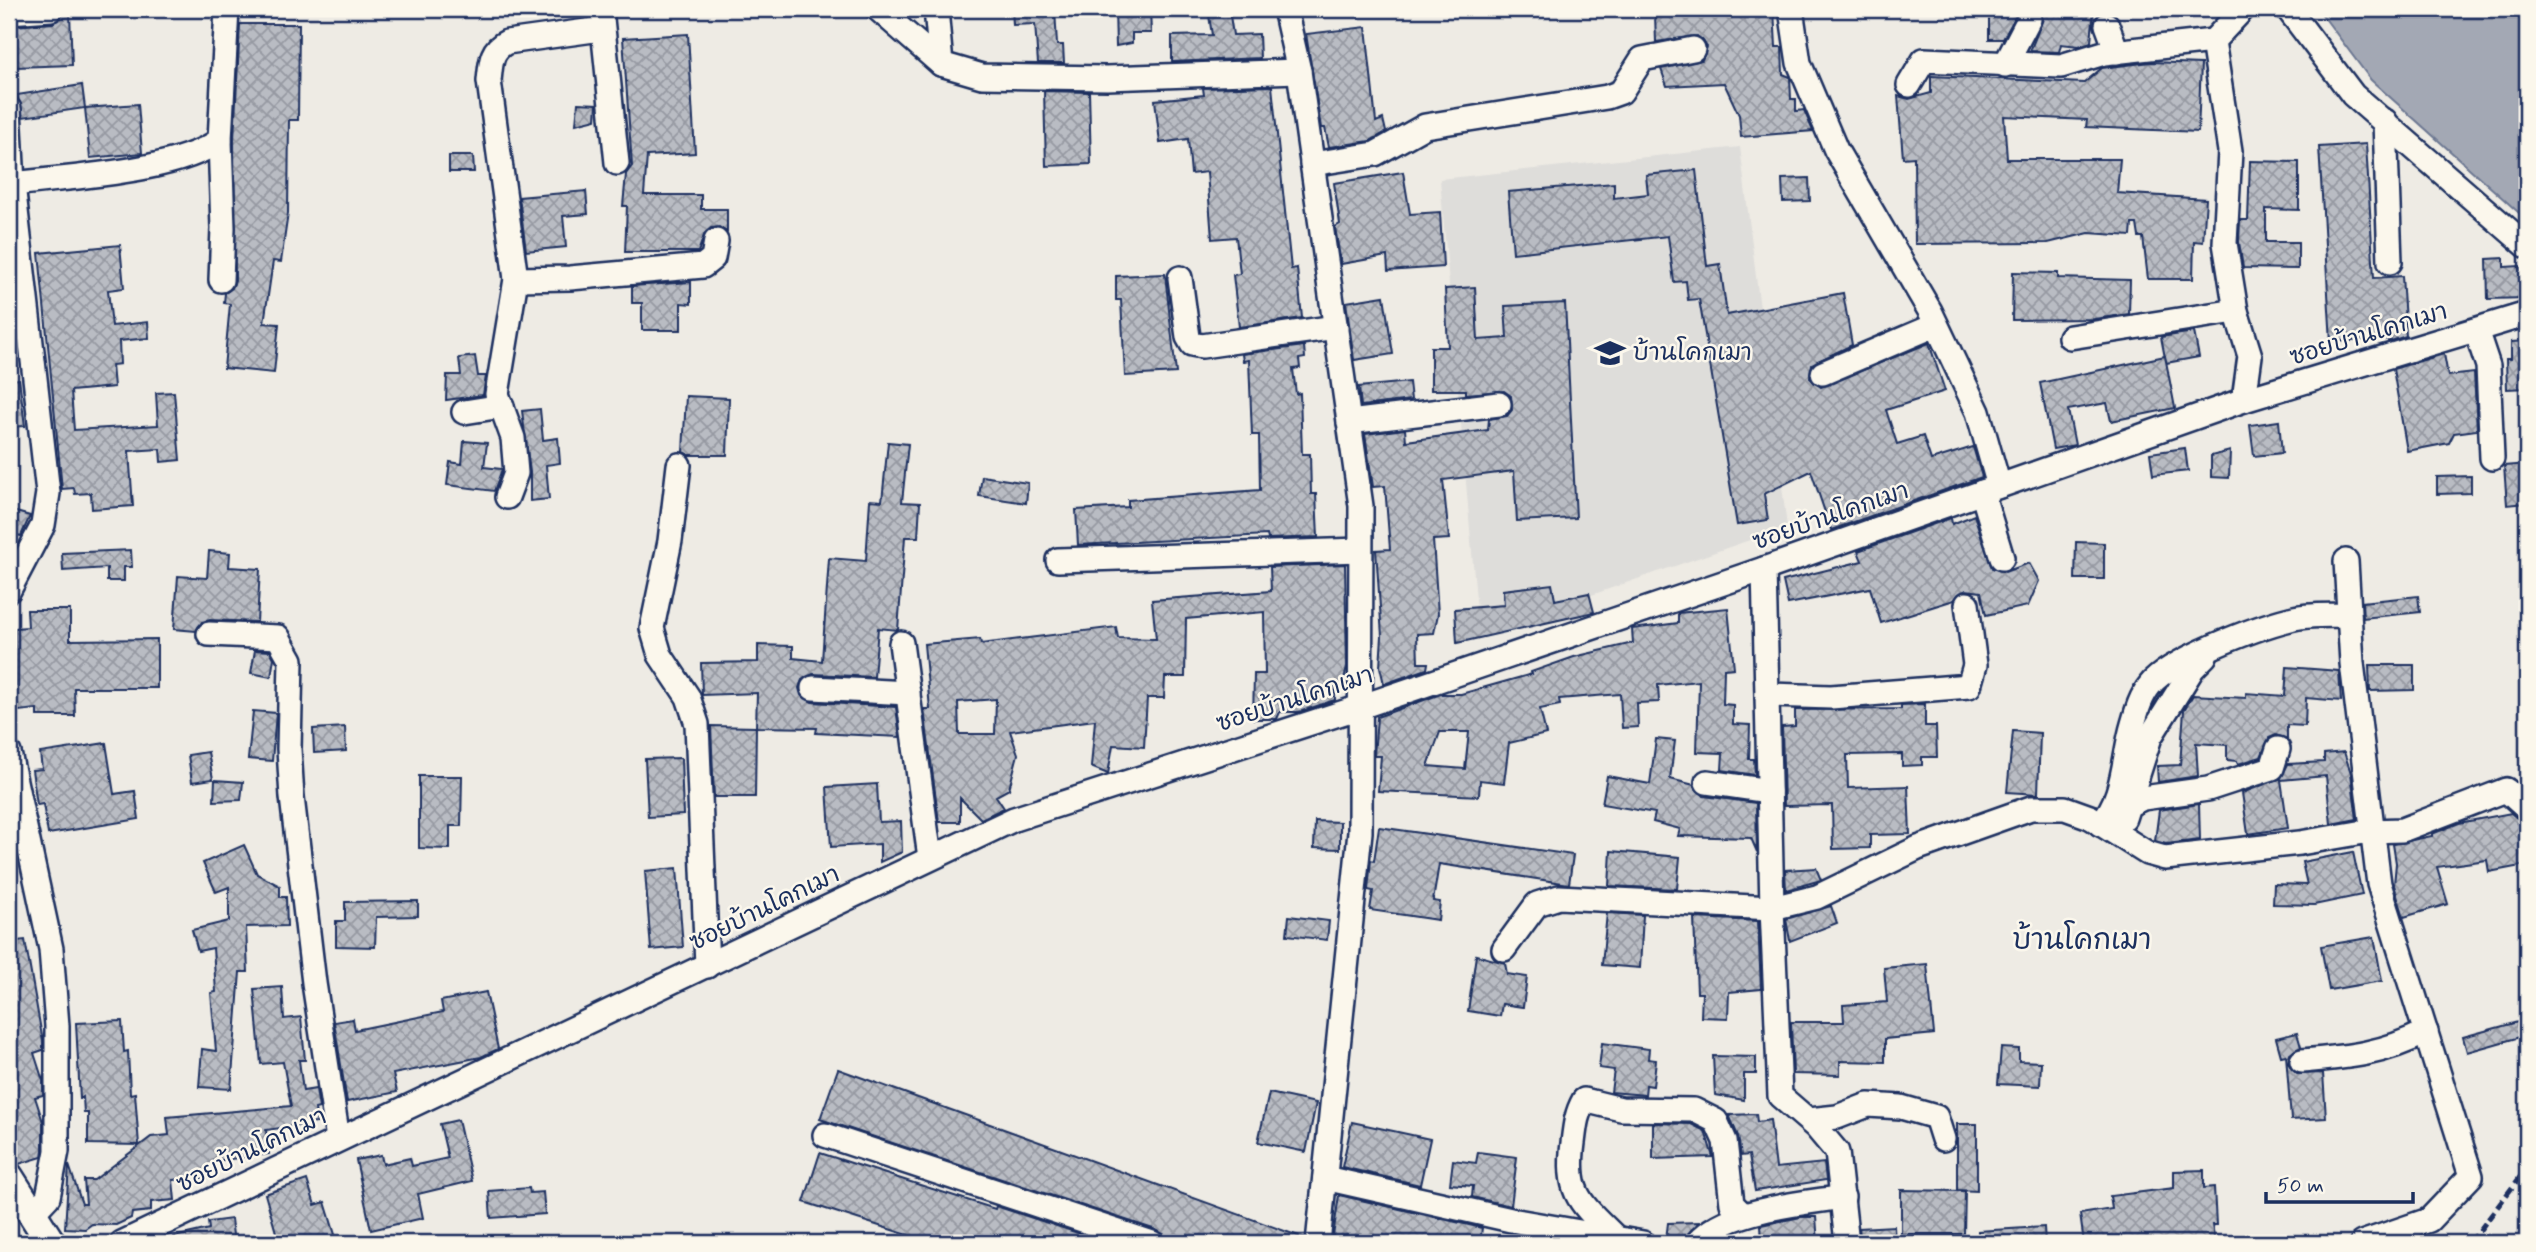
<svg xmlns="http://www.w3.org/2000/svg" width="2536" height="1252" font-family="Mynerve,'Playpen Sans Thai',sans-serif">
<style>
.built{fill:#deddda}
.water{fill:#a3a8b4;stroke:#6d7892;stroke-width:2}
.building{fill:url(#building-cross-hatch);stroke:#1b2f5e;stroke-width:2;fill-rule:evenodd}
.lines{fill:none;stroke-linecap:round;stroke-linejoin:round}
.minor-casing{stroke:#1b2f5e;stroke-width:28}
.major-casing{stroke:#1b2f5e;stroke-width:33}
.minor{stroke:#fbf7ec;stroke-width:23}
.major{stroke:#fbf7ec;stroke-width:28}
.rail{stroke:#1b2f5e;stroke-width:5;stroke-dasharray:10 5;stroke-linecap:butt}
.labels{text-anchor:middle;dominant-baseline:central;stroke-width:5;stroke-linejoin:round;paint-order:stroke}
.street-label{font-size:24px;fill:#1b2f5e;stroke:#fbf7ec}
.poi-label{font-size:24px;fill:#1b2f5e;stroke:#fbf7ec;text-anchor:start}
.quarter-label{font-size:28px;fill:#1b2f5e;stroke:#fbf7ec}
</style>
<defs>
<pattern id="building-cross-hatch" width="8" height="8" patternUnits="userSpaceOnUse" patternTransform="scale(1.75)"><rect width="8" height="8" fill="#b9bcc3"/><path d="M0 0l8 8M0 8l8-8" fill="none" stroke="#9699a2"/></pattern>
</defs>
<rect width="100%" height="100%" fill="#eeebe4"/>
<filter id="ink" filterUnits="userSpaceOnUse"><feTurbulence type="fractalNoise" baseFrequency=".0143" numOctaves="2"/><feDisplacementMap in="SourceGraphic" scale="14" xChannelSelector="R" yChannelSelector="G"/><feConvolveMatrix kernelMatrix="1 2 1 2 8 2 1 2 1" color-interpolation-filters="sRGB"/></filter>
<g filter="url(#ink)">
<path class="built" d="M1740 147 1787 527 1479 634 1440 179Z"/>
<path class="water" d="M2318 9H2527V220L2371 80Z"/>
<g class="building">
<path d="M1012 9H1055L1057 45H1063L1064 63H1038L1035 24 1013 25Z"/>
<path d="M1115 9H1150L1151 33H1132V43L1116 46Z"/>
<path d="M1208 9H1229L1233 35 1259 34 1260 58 1172 62V36L1212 35Z"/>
<path d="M1721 9H1774L1776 47H1782L1783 74 1790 77 1791 99H1796V111L1804 110 1813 131 1741 137 1739 115 1724 83 1667 86 1661 69 1702 60 1707 47 1697 36 1656 42 1655 15 1721 12Z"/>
<path d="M1989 9H2020L2003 39H1989Z"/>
<path d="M2038 9H2094L2091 42 2079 46 2061 44 2059 52 2030 51 2043 19Z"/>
<path d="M64 13H70L72 65 16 67 14 26 53 23Z"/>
<path d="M240 24H299L298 120H289L288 213 281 262 273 261 264 323 279 324 274 373 224 368 230 304 224 303 225 293 232 288 235 281 234 139Z"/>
<path d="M1366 27 1376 122 1383 119 1386 132 1370 141 1329 147 1325 128H1321L1306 34Z"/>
<path d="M688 34 695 153 647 156 644 195H701V209H727V232L719 227 711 228 705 233 698 252H625L627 206H623L626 174 632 166 623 38Z"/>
<path d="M2151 62 2201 64 2198 132 2086 127 2087 120 2004 116 2007 159H2120L2117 193 2206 199 2203 242 2194 241 2193 279H2148L2143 237H2139L2137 224H2132L2131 236 2089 233 2048 243 1915 244 1914 157 1903 158 1898 96 1909 99 1931 93V76L2084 83 2102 68Z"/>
<path d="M82 85 85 108 23 117 17 95Z"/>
<path d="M1272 86 1291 269 1297 268 1302 318 1239 327 1233 275 1240 274 1236 237 1212 239 1207 172 1191 174 1188 139 1160 143 1155 100 1204 95 1203 88Z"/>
<path d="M1044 91 1089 92 1091 164 1046 166Z"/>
<path d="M578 103 597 104 596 119 576 124Z"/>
<path d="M138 104 142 153 90 158 85 108Z"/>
<path d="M2366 144 2374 278 2402 276 2406 336 2388 342V339L2331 342 2319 147Z"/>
<path d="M449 156H473L474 172H449Z"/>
<path d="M2250 161 2299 162V210L2266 209V242H2298V269L2243 268 2239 242 2240 220H2248Z"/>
<path d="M1696 170 1707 266 1720 264 1727 315 1843 293 1852 345 1812 364 1810 378 1821 387 1929 343 1945 391 1886 410 1897 444 1923 436 1931 460 1973 447 1982 477 1831 530 1811 471 1764 494 1768 520 1737 525 1699 299 1688 300 1686 281 1674 282 1668 236 1513 253 1508 192 1614 183V198L1648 194 1646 175Z"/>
<path d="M1403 172 1410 214 1440 212 1443 267 1388 271 1387 256 1341 264 1335 227 1340 224 1334 183Z"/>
<path d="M1809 178 1810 201 1783 202 1782 179Z"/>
<path d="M586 191 588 214 563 216 566 247 526 251 519 197Z"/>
<path d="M120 245 124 288 108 290 112 326 148 322 149 338 119 341 120 364 112 365 114 387 71 391 74 430 158 425 156 393 174 392 180 460 161 462 160 449 129 451 133 506 92 509 91 493 75 494 74 488 62 489 39 253Z"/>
<path d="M2504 258V267L2520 266 2521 270H2527V298L2488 299 2487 259Z"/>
<path d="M2013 272 2058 273V278L2130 280 2129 314 2094 319 2012 320Z"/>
<path d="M1165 274 1176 373 1125 376 1121 300H1116V276Z"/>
<path d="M691 282V304L681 303V330H642V303H632V286Z"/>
<path d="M1475 287 1478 340 1507 338 1505 306 1565 303 1576 518 1517 521 1514 471 1443 480 1449 539 1433 540 1438 614 1434 633 1417 634 1418 663H1428L1427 669 1384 684 1380 667 1382 636 1376 550 1390 549 1385 486 1373 487 1365 434 1405 429 1406 441 1488 430 1489 419 1507 416 1512 410 1511 396 1504 391 1466 394V390H1431V347H1448L1445 289Z"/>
<path d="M1384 296 1393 354 1354 360 1346 302Z"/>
<path d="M2194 332 2199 357 2166 363 2161 337Z"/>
<path d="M2527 341V388L2507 389 2506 359H2511V342Z"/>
<path d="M1304 346 1305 358 1299 359 1300 368 1293 369 1296 394 1300 393 1302 454H1310L1311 494H1316L1318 537 1268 539 1267 535 1078 545 1076 510 1128 507V500L1260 490 1259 435H1252L1249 360 1243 361 1242 354Z"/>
<path d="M2444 354 2448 376 2474 373 2477 430 2454 433 2449 443 2407 451 2393 369Z"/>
<path d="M475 356 478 376H486L483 395 446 400 447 375H461L459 358Z"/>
<path d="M2165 356 2175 408 2111 421 2107 403 2068 410 2075 445 2053 449 2040 383Z"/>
<path d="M19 379 25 426 9 427V380Z"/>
<path d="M1409 382 1411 400 1361 406 1359 387Z"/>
<path d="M686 396 729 398 727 455H689L683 452Z"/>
<path d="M540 409 543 440 558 438 560 463 546 465 549 499 530 501V472L522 411Z"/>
<path d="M2279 421 2282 453 2254 456 2250 425Z"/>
<path d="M464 441 487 443 484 467 502 469 494 491 447 485 450 462 462 464Z"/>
<path d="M888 442 908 444 902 502 920 503 918 537H905L898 630 878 628 874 677 813 674 802 680 799 688 801 695 812 702 896 707 900 737 816 733 817 728 756 727 757 693 702 695 701 663 758 662V645L793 646V658L822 661 829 558 866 561 870 500 882 501Z"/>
<path d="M2185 448 2188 471 2153 475 2150 453Z"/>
<path d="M2230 451 2229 478 2211 477V456Z"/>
<path d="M2527 464V503L2507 505 2504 466Z"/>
<path d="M982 476 1028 483 1026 503 979 496Z"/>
<path d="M2471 476V493L2437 494V477Z"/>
<path d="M9 510 30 516 21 536 9 533Z"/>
<path d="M1974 515 1992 568 2005 572 2029 563 2039 581 2028 606 1986 615 1981 592 1966 590 1954 600 1881 623 1870 588 1788 604 1783 581 1862 561 1858 551 1951 518 1952 524Z"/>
<path d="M2076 542 2104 543V579H2075Z"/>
<path d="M131 550 132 567H124V581H107V568L63 571 62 553Z"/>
<path d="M209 551 230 553 229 567 260 569 257 622 210 620 202 622 196 631 174 629 178 576 207 578Z"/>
<path d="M1345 564 1347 666 1343 685 1335 687V700L1299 712H1280L1277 719H1253L1254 674H1265L1264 612 1186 619 1185 677H1165L1164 698H1147L1144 747 1113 745 1108 774 1091 767 1095 720 1010 731 1018 754 1009 789 996 796 1004 808 981 819 960 798V822H939L924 709H930L924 644 980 639 981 644 1116 627 1118 638 1156 639 1152 600 1271 591 1270 567ZM996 699 995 734H959L958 702Z"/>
<path d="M1552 584 1555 600 1589 593 1594 612 1457 643 1455 609 1504 605 1503 590Z"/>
<path d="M2418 596 2420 612 2363 618 2362 602Z"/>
<path d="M1728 608 1734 668 1724 669 1723 704 1733 705V724L1750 725 1749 759H1754L1755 775 1722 770 1723 753 1697 752 1699 681 1658 685 1659 702 1637 703 1638 727 1622 728 1620 694 1559 699 1560 705 1540 709 1546 734 1509 743 1504 783 1480 780 1479 796 1378 791 1381 756H1374L1377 717 1441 694H1461L1532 674 1531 672 1574 657 1633 643 1632 629 1678 623V613ZM1440 732H1469L1465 769 1428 766Z"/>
<path d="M27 610H70V640L157 639V688H74L75 716H37V709L9 712V685H16L15 628 28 627Z"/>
<path d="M255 650 270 651 274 658 271 677 251 673Z"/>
<path d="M2369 665H2414V690L2370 691Z"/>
<path d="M2287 667 2339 671 2341 701 2306 698 2305 726 2287 725V739L2276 735 2269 738 2261 757 2238 764 2237 761 2227 760V745L2196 743 2198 776 2158 782 2157 766 2180 765 2184 710 2193 695 2246 698V693L2285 696Z"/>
<path d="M1925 704V726H1936L1937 757H1922V765L1902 766V754L1847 755 1848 788 1908 786 1910 834 1870 835V848L1833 849 1832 805 1784 806 1782 727 1795 726V710L1901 709V705Z"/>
<path d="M253 711 276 713 272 761 248 759Z"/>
<path d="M711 726 756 727 755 797H714Z"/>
<path d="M345 727 346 751 314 753 313 729Z"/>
<path d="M2013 731 2040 733 2038 794 2007 792Z"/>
<path d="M1656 739 1675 741 1670 779 1694 785 1704 796 1756 803 1757 852 1751 838 1678 836 1680 829 1653 822 1655 813 1602 804 1607 776 1650 784Z"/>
<path d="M106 743 114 794 135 791 139 819 48 834 43 804 37 805 32 770 42 769 40 753Z"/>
<path d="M208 752 213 779 192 782 188 755Z"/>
<path d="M2344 752 2351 773 2357 819 2331 824 2326 776 2281 780 2288 828 2248 834 2242 793 2281 778 2288 764 2324 762V754Z"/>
<path d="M681 758 683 815 648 817 645 759Z"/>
<path d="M419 776H462L461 826H450V849L419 848Z"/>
<path d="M215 780 243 782 241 800 214 801Z"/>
<path d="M877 784 879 822 901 821 902 852 880 862V844L831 847 827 787Z"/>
<path d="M2199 804 2200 840 2166 844 2155 841 2159 810Z"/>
<path d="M2511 813 2518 819 2526 865 2489 872 2487 860 2437 867 2448 904 2404 917 2394 885 2396 863 2393 844 2432 836V834L2459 823Z"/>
<path d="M1315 821 1340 822V849L1314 848Z"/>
<path d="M1379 827 1573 855 1569 884 1439 864 1433 901 1440 902 1438 920 1370 910 1373 891 1368 890 1371 860 1374 861Z"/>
<path d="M244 845 257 874 280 886V897H286L287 926 246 927 248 972H240L231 1089 199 1087 202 1049 216 1051 211 993 216 992 213 948 198 951 192 930 229 921V887L216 892 203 863Z"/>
<path d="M1611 851 1680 857 1677 889 1609 886Z"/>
<path d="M2353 852 2362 895 2314 905 2273 904 2274 884 2307 885 2302 862Z"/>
<path d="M677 868 683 947 651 950 645 871Z"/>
<path d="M1816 868 1821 880 1786 890 1785 870Z"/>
<path d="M418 901V916L376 917 375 947 336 946V921H345V902Z"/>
<path d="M1831 906 1837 923 1790 941 1786 919Z"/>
<path d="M1607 913 1643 915 1640 968 1602 965Z"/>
<path d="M1289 916 1329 921 1327 940 1287 935Z"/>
<path d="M1694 918 1758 921 1761 989 1729 992 1728 1018 1701 1017 1702 993H1697Z"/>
<path d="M2374 937 2382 981 2329 990 2321 946Z"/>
<path d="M25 940 43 1042V1050L34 1053 43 1081V1095L35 1097 43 1122V1150L42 1157 19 1164 9 1159V942Z"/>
<path d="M1476 955 1505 963 1507 974 1527 977 1523 1007 1502 1004 1500 1016 1468 1011Z"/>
<path d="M1927 964 1934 1034 1885 1039V1062L1840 1061V1075L1793 1074 1791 1022H1844L1843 1005 1887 1002 1884 968Z"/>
<path d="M282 987 284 1019 301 1017 305 1060H299L303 1091 316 1089 319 1108 315 1109 317 1123 266 1130 269 1154 214 1161 215 1177 173 1180 175 1200 151 1202V1211L132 1213 131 1218 116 1225 92 1224 85 1229 65 1228 69 1165 82 1204H86L84 1180H94L151 1137 169 1135 167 1117 291 1106 283 1062 261 1064 254 989Z"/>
<path d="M486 992 498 1049 481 1057 393 1074 397 1092 347 1102 334 1022 353 1019 355 1030 443 1012 441 1001Z"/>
<path d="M2525 1020 2527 1035 2467 1052 2463 1037Z"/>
<path d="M122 1021 124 1052 128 1051 130 1094 135 1093 139 1145 88 1144V1113H84L83 1097 80 1099 76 1023Z"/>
<path d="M2297 1033 2301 1047 2290 1054 2288 1063 2297 1074 2323 1073 2326 1118 2291 1120 2286 1055 2281 1056 2276 1038Z"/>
<path d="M1602 1043 1649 1049 1648 1059 1656 1060 1653 1086 1646 1085 1645 1095 1611 1092 1614 1070 1599 1068Z"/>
<path d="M2001 1048 2019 1049V1061L2041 1062 2040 1086 1998 1084Z"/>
<path d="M1713 1056 1756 1057V1074H1744V1100L1715 1095Z"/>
<path d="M838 1069 1304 1238V1243H1166L1163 1234 1156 1230 820 1119Z"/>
<path d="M1269 1093 1316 1103 1306 1152 1258 1142Z"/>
<path d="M1756 1114 1757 1122 1770 1120 1776 1168 1824 1163 1826 1180 1755 1191 1749 1155 1741 1156 1738 1136 1729 1115Z"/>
<path d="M458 1120 472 1181 418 1194 423 1218 371 1230 356 1160 381 1155 383 1164 410 1158 412 1166 448 1158 440 1124Z"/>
<path d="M1352 1122 1430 1139 1420 1185 1342 1167Z"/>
<path d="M1653 1123 1691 1124 1705 1131 1713 1157 1653 1159Z"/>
<path d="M1957 1124H1977V1191L1957 1190Z"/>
<path d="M1478 1152 1517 1157 1511 1206 1472 1197 1473 1186 1450 1184 1453 1160 1476 1163Z"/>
<path d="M820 1153 995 1209 996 1206 1108 1243H933L804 1202Z"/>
<path d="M2204 1170V1188L2214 1187 2216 1225H2212L2215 1243H2084L2080 1214 2112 1209 2110 1196 2174 1188V1171Z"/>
<path d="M307 1180 315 1205 325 1202 336 1238 331 1240V1243H279L265 1194Z"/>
<path d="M529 1188 530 1193 543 1192 545 1214 491 1218 489 1191Z"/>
<path d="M1901 1190 1965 1191 1964 1234H1901Z"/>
<path d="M1339 1195 1482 1228 1480 1243H1332Z"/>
<path d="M1801 1217H1816L1818 1243H1762L1761 1225Z"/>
<path d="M231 1219 234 1243H175L174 1237 209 1229 208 1222Z"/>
<path d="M1699 1222 1683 1241 1666 1239 1668 1223Z"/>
<path d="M1894 1226 1895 1243H1861L1859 1228Z"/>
<path d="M2044 1227 2045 1243H1978V1231Z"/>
</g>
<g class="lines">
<g class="minor-casing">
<g id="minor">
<path d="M601 9 617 163"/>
<path d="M878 9 941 64 982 76 1107 78 1299 71"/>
<path d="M936 9 941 64"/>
<path d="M1285 9 1299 71 1361 506 1360 832 1318 1243"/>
<path d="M1791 9 1799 63 1836 150 1930 311 1978 412 1999 486"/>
<path d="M2243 9 2213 41 2230 151 2225 243 2236 311 2250 356 2244 400"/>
<path d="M2288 9 2353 95 2527 246"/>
<path d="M9 12 51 9"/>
<path d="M2107 25 2117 52"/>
<path d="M2005 65 2029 19"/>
<path d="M1909 85 1924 60 2061 66 2104 53 2213 41"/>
<path d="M9 109 13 184 48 493 43 525 9 590"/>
<path d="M2385 121 2390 262"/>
<path d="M1312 164 1375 154 1425 126 1607 97 1621 92 1642 59 1693 49"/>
<path d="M13 184C68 177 177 172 220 140"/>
<path d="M1180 278 1188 337 1192 344 1202 346 1336 327"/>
<path d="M516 279 570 278 703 266 713 258 716 241"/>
<path d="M221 280 223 228 220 140 227 9"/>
<path d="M2476 330 2488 366 2492 458"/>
<path d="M2070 337 2236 311"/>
<path d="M1823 373 1936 325"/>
<path d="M464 412 502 406"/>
<path d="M1349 422 1499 404"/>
<path d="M679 465 670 541 652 628 660 655 688 697 697 724 707 966"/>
<path d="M1982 492 2002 558"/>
<path d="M507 497 516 473 513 438 497 394 516 279 489 81C491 64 490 50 507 42L601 29"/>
<path d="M1058 560 1360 550"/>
<path d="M2346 561 2352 663 2379 884 2471 1176 2429 1220 2362 1243"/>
<path d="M1764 569 1772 908 1780 1096 1816 1127 1837 1152 1847 1243"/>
<path d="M209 634 278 637 291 660 289 749 292 797 314 983 338 1139"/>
<path d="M901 643 930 858"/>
<path d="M813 688 908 693"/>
<path d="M1767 695 1831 697 1969 686 1975 665 1967 604"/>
<path d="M9 753 51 949 57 1026V1151L48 1197 32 1214"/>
<path d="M1707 782 1769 791"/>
<path d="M2130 804 2143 798 2208 789 2272 768 2278 749"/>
<path d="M2124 818 2150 737 2193 668 2205 656"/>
<path d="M2100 824C2125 798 2123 757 2133 724 2137 710 2141 696 2150 685 2169 660 2258 627 2290 619 2309 614 2329 616 2349 615"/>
<path d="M1504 949 1537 904 1559 897 1772 908 1817 897 1918 848 2031 808H2065L2090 817 2147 853 2165 858 2300 843 2370 831 2402 830 2506 790 2527 809"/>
<path d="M2302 1061C2349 1057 2383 1054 2426 1032"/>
<path d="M1809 1120 1837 1117 1868 1105 1901 1107 1936 1117 1943 1139"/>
<path d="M825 1135 1152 1243"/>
<path d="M1325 1178 1511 1220 1643 1243"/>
<path d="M1616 1238C1581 1203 1566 1195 1573 1143 1575 1127 1576 1114 1584 1100L1621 1109 1694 1110 1716 1121 1725 1141 1732 1204 1743 1215"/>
<path d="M122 1243 1014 819 1360 707 1764 569 2244 400 2527 314"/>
<path d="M1697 1243C1725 1209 1800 1204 1843 1197"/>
</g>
</g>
<g class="major-casing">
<path id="major" d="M9 1177 51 1243"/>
</g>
<use href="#minor" class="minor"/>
<use href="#major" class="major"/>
<path class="rail" d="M2470 1243 2527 1168"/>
</g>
</g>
<defs>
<g id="school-bare" transform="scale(2.415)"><path d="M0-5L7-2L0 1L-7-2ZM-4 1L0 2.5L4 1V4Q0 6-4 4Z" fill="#1b2f5e" stroke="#fbf7ec" stroke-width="2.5" paint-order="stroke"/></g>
</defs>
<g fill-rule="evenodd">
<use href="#school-bare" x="1610" y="353"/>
</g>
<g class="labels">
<g class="street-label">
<text transform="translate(2369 335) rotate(-17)">ซอยบ้านโคกเมา</text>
<text transform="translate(1831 517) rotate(-19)">ซอยบ้านโคกเมา</text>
<text transform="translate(1295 700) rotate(-18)">ซอยบ้านโคกเมา</text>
<text transform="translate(765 909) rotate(-26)">ซอยบ้านโคกเมา</text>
<text transform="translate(252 1151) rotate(-26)">ซอยบ้านโคกเมา</text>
</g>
<g class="poi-label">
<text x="1633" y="353">บ้านโคกเมา</text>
</g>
<g class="quarter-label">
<text x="2082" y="941">บ้านโคกเมา</text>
</g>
</g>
<rect width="2536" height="1252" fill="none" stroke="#fbf7ec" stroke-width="35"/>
<rect x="18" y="18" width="2501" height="1217" fill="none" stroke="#1b2f5e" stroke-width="2.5" filter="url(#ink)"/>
<path d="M2266 1192v10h147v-10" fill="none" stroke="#1b2f5e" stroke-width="3.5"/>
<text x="2277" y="1192" font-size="21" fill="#1b2f5e" stroke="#fbf7ec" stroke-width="5" paint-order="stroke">50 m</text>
</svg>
